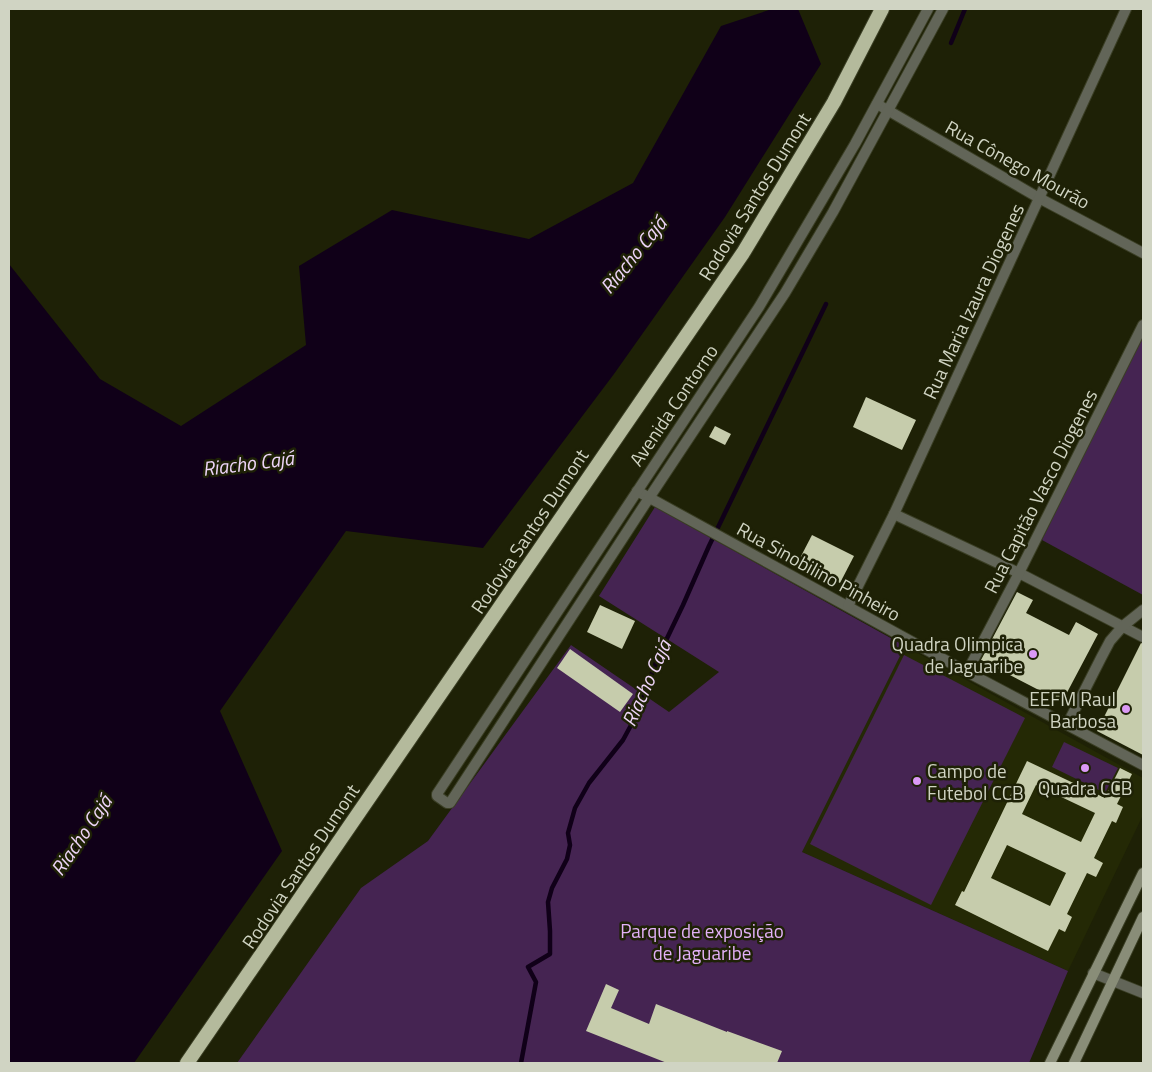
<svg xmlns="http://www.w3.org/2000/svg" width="1152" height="1072" font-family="'Titillium Web',sans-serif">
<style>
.built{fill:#242905}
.green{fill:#452452}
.water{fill:#100018}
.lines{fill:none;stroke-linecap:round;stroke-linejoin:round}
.stream{stroke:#100018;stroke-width:4.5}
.building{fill:#c6ccac;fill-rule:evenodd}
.minor-casing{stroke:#3a3e24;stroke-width:12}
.tertiary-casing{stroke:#3a3e24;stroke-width:12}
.secondary-casing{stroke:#3a3e24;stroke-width:12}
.trunk-casing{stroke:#3a3e24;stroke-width:16}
.minor{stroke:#626558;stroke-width:10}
.tertiary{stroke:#626558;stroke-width:10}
.secondary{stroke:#898d78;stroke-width:10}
.trunk{stroke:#b4ba9c;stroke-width:14}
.poi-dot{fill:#db99f6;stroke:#1e2106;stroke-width:2}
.labels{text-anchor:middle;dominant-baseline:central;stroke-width:5;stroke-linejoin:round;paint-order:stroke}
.street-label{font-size:19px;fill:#d0d4c3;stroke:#1e2106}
.poi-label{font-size:19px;fill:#d0d4c3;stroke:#1e2106;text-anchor:end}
.park-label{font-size:19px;fill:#e3b1f8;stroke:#1e2106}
.water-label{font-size:20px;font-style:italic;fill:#eed5f9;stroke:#1e2106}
</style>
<rect width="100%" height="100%" fill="#1e2106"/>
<path class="built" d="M905 646 1143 778V815L1068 971 802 852Z"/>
<g class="green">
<path d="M1143 333V595L1042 540Z"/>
<path d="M655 507 905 646 802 852 1068 971 1029 1063H237L361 888 428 841 571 645 669 712 719 672 599 596Z"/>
<path d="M904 655 1025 718 931 905 810 844Z"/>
<path d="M1064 742 1118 768 1105 793 1052 767Z"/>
</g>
<path class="water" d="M772 9H798L821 64 725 217 614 374 483 548 346 531 220 711 282 851 134 1063H9V264L100 379 181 426 306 345 299 266 392 210 529 239 633 183 721 26Z"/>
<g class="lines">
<g class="stream">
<path d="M951 43 965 9"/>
<path d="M521 1063 536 982 528 967 550 954V931L548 902 552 888 567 859 570 845 568 833 575 808 589 783 623 740 636 716 658 657 683 605 709 546 826 304"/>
</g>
</g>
<g class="building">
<path d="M866 397 916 420 902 450 853 427Z"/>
<path d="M715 426 731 434 725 445 709 437Z"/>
<path d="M812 535 854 556 840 583 798 562Z"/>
<path d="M1017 592 1033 600 1026 613 1069 635 1076 622 1098 634 1062 702 981 660Z"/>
<path d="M600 605 635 621 622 649 587 632Z"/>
<path d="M1141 643 1143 644V755L1097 731Z"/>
<path d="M570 649 633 694 620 712 557 668Z"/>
<path d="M1027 761 1105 798 1120 768 1132 774 1117 804 1123 807 1116 823 1112 821 1094 858 1103 863 1096 877 1087 873 1067 914 1072 917 1065 932 1059 929 1048 951 955 905 962 891 964 892ZM1036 785 1095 813 1081 842 1022 814ZM1007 845 1066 873 1050 906 991 878Z"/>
<path d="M606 984 619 990 611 1008 649 1024 656 1004 727 1032V1031L782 1051 777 1063H667L586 1031Z"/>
</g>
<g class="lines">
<g class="minor-casing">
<g id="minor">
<path d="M877 104 1039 198 1143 253"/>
<path d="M637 491 967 672 1143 765"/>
<path d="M894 514 1019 573 1143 637"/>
<path d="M848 606 894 514 1126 9"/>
<path d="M967 672 1019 573 1143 325"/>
<path d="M1067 725 1101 658 1110 641 1123 626 1143 610"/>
<path d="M1093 973 1143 993"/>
</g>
</g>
<g class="tertiary-casing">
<path id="tertiary" d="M928 9 855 144 759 307 437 794V796L447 803H450L649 498 785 293 833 212 943 9"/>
</g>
<g class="secondary-casing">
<g id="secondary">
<path d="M1050 1063 1143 873"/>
<path d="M1074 1063 1143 917"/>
</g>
</g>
<g class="trunk-casing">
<path id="trunk" d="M187 1063 743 253 834 102 882 9"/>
</g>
<use href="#minor" class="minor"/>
<use href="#tertiary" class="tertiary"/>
<use href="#secondary" class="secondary"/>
<use href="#trunk" class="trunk"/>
</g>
<g class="poi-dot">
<circle cx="1033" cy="654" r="5"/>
<circle cx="1126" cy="709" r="5"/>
<circle cx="1085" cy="768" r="5"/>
<circle cx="917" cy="781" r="5"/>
</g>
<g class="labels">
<g class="street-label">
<text transform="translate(1018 164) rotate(29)">Rua Cônego Mourão</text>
<text transform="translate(754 196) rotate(-58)">Rodovia Santos Dumont</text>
<text transform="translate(973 301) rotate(-65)">Rua Maria Izaura Diogenes</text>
<text transform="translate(673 405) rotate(-56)">Avenida Contorno</text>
<text transform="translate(1040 491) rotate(-63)">Rua Capitão Vasco Diogenes</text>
<text transform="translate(529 531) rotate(-56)">Rodovia Santos Dumont</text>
<text transform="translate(819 571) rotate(29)">Rua Sinobilino Pinheiro</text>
<text transform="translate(300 866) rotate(-56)">Rodovia Santos Dumont</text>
</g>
<g class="poi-label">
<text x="1023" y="643">Quadra Olimpica<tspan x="1023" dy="22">de Jaguaribe</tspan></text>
<text x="1116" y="698">EEFM Raul<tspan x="1116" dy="22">Barbosa</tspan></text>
<text x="927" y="770" text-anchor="start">Campo de<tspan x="927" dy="22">Futebol CCB</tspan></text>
<text x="1085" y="787" text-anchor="middle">Quadra CCB</text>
</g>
<g class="park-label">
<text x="702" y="930">Parque de exposição<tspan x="702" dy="22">de Jaguaribe</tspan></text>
</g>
<g class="water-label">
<text transform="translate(633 255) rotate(-51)">Riacho Cajá</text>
<text transform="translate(248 463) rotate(-7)">Riacho Cajá</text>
<text transform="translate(646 683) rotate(-66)">Riacho Cajá</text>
<text transform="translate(81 835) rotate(-56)">Riacho Cajá</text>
</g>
</g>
<rect width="1152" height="1072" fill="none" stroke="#d0d4c3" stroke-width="20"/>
</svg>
